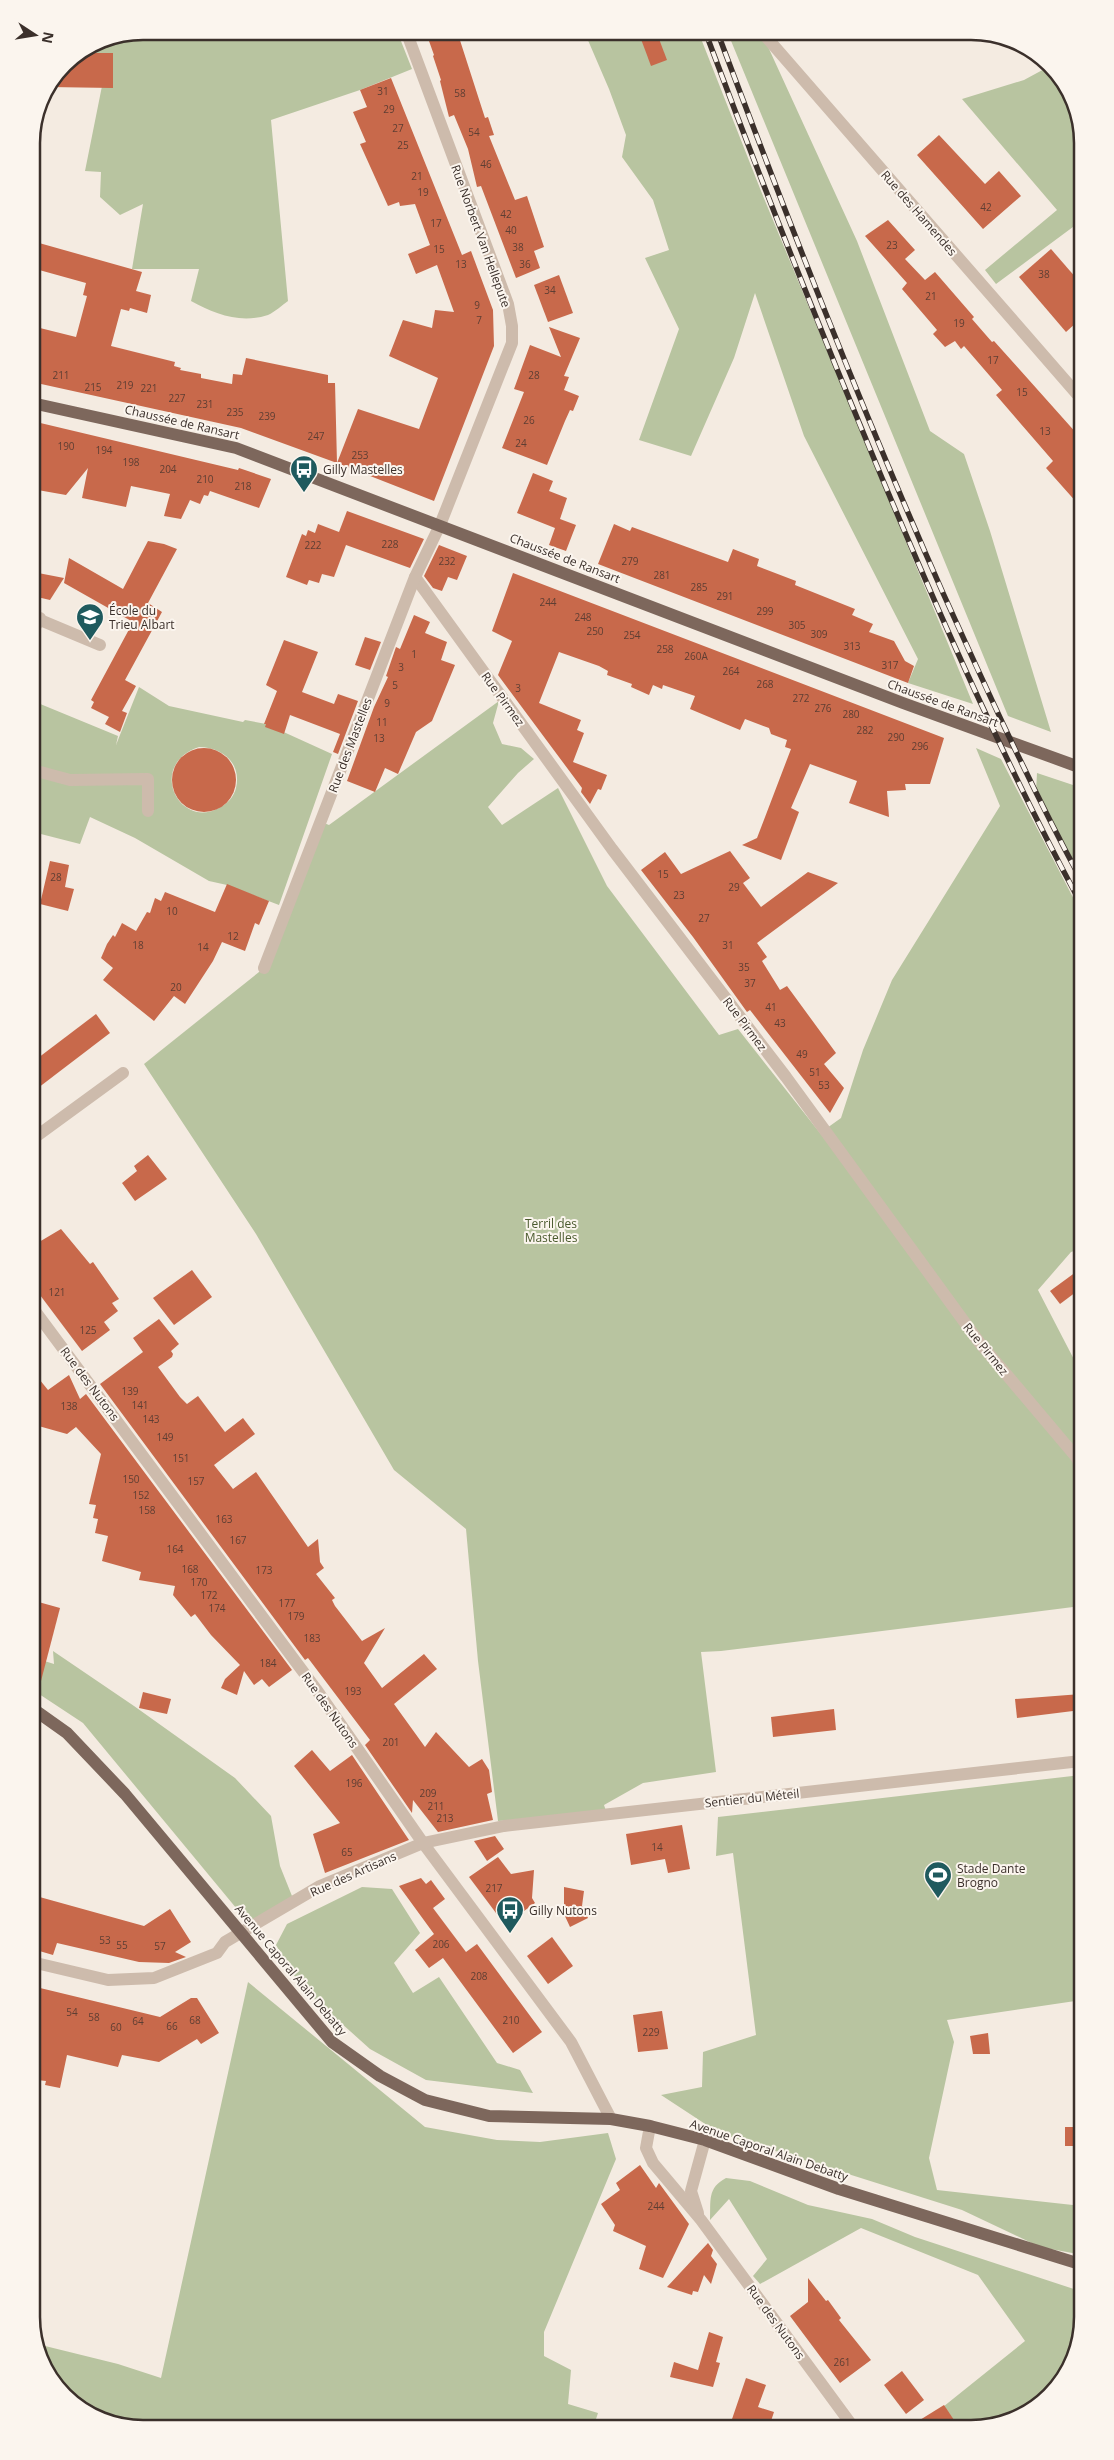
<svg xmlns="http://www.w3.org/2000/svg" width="1114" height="2460" font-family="'Open Sans',sans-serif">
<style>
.green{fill:#b8c4a0;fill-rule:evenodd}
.building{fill:#c8694b}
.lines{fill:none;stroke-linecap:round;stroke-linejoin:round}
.minor{stroke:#cdbbac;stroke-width:12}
.major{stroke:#7d675c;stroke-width:12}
.rail-casing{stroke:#3b302b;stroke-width:5.5}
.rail{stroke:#fbf5ee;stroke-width:4;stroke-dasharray:11;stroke-linecap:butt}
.labels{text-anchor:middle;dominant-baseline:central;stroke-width:4;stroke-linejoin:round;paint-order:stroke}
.number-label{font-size:10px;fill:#5e3e33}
.street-label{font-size:12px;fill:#3b302b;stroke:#fbf5ee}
.poi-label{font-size:12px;fill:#3b302b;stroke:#fbf5ee;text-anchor:start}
.park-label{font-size:12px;fill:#4a5a2e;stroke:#fbf5ee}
.rim{fill:none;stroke:#3b302b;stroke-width:2.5}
</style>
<rect width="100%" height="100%" fill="#f4ebe1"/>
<g class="green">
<path d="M143 31H397L412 69 360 90 271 120 288 301C282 305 275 312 268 315 240 324 215 314 191 301L199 269H132L143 204 120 215 100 197 101 172 85 171 102 86H49L64 64 101 40Z"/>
<path d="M584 31H698L761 191 973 704 908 683 918 659 804 436 755 293 734 358 691 456 639 440 679 329 645 258 669 250 653 200 622 157 626 135 609 89Z"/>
<path d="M727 31H756L764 38 857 241 930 431 964 454 990 531 1051 732 1008 716Z"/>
<path d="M1048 67 1077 107V224L996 284 985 270 1057 210 962 99 1024 80Z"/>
<path d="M139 687 169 706 243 722 245 720 266 724 332 754 279 905 227 885 209 881 135 838 90 817 80 844 33 832V701L118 736 116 745ZM199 747C222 747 242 763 236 788 234 797 227 804 219 808 178 830 147 764 199 747Z"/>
<path d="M499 701 493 723 502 744 521 748 534 759 518 773 488 807 502 825 558 788 607 886 719 1035 738 1029 820 1133 841 1118 863 1050 892 980 1000 806 976 748 1001 759 1079 909 1080 1249 1071 1252 1038 1290 1080 1371 1081 1606 721 1651 701 1652 716 1772 643 1783 604 1805 607 1814 498 1821 478 1661 466 1529 394 1470 256 1234 144 1064 264 968 324 823 329 825Z"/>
<path d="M1037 773 1079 787V874L1036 793Z"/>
<path d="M53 1651 134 1706 235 1778 271 1816 280 1866 294 1901 251 1926 83 1723 36 1692 35 1658 54 1664Z"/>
<path d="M1081 1775 1082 2000 947 2020 954 2042 929 2158 937 2190 1082 2206 1083 2255 1040 2247 962 2210 719 2133 661 2095 702 2087 703 2052 756 2035 733 1853 716 1856 718 1817Z"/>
<path d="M362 1887 392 1889 420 1933 394 1963 413 1993 439 1977 497 2063 520 2070 533 2093 426 2080 370 2049 301 1987 276 1945 287 1924Z"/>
<path d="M248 1982 425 2127 497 2140 540 2142 608 2133 616 2159 544 2332V2356L571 2370 568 2404 598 2413 594 2425 136 2428 75 2406 37 2353V2344L118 2364 161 2378Z"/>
<path d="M726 2178 750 2181 808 2205 872 2219 915 2237 1083 2292V2317L1060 2385 1007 2423H923L1025 2341 978 2275 861 2228 760 2284 753 2276 767 2259 729 2199 710 2220C711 2201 707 2188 726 2178Z"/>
</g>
<g class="building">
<path d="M455 31H457L485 118 488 117 494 135 489 136 515 200 527 196 544 247 534 251 540 268 516 278 481 186 477 187 468 149 454 115 449 117 440 81 441 80 433 56 434 55 429 41Z"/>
<path d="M638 31H656L667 60 651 66Z"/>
<path d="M81 53H113V88L49 87 64 64Z"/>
<path d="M391 78 462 255 471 251 493 310 494 346 434 501 337 463 358 409 419 429 438 378 389 356 403 320 432 328 435 310 454 312 437 265 416 274 408 254 430 245 415 204 400 206 399 202 388 206 360 144 366 142 353 112 367 107 360 90Z"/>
<path d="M939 135 985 184 999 171 1021 196 983 229 917 155Z"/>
<path d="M888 220 915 250 905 259 925 280 935 272 974 317 972 319 992 342 994 341 1078 435V504L1046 468 1053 461 996 395 1002 390 964 346 961 349 955 341 945 347 933 334 937 330 902 289 907 283 865 236Z"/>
<path d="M32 241 142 272 136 291 151 295 147 313 130 308 129 311 121 309 111 346 175 362 174 366 181 368 180 370 201 374V378L232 384 233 374 242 375 246 358 328 375V383H335L337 463 241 428 32 382V326L76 337 87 296 83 295 86 283 32 268Z"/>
<path d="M1051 249 1077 279V322L1066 332 1019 277Z"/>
<path d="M559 275 573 313 548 322 534 285Z"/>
<path d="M549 327 580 338 564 376 569 377 564 390 579 396 573 411 570 410 565 421 547 465 502 448 524 392 514 389 530 345 561 357Z"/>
<path d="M32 421 238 470 239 468 271 479 259 508 210 491 208 496 204 495 200 504 190 500 181 519 164 516 170 494 131 486 126 507 82 498 88 468 66 495 32 489Z"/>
<path d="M533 473 553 481 549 491 567 498 560 519 576 525 566 551 549 545 555 528 517 513Z"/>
<path d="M347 511 424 539 410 568 346 545 334 577 322 574 319 583 309 580 307 585 286 577 302 534 306 536 308 530 315 533 318 524 339 532Z"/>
<path d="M614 524 630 531 632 527 728 562 733 549 759 559 757 566 796 581 795 585 855 609 852 615 873 624 869 632 894 641 905 661 914 666 908 683 598 564Z"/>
<path d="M148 541 164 544 177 549 148 603 162 612 125 680 136 686 122 711 127 713 120 732 105 724 109 717 91 708 94 702 91 700 133 622 64 583 69 558 123 589Z"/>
<path d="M439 545 467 556 457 580 448 577 442 591 433 588 424 576Z"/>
<path d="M33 572 64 578 50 600 33 596Z"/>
<path d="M513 573 944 738 930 784H905L906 790 887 791 889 817 849 803 857 781 810 764 791 808 799 812 781 860 763 853 742 845 757 838 791 749 785 747 787 740 771 734 769 728 745 719 740 730 690 709 695 696 663 685 662 689 653 685 649 695 631 687 632 684 607 675 608 671 599 666 559 652 539 703 581 720 577 730 584 733 573 762 607 775 601 790 598 789 590 804 581 792 582 788 498 675 512 641 492 631Z"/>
<path d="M414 615 430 622 425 633 447 642 441 660 455 665 432 721 416 732 398 774 385 768 375 792 347 781 374 707 388 677 386 676 396 647 400 649Z"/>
<path d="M365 637 381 642 370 670 355 665Z"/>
<path d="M284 640 318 652 302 692 334 704 338 694 358 701 338 754 333 752 340 734 290 715 284 734 265 727 266 724H264L277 691 266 685Z"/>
<circle cx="204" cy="780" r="32"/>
<path d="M730 851 750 878 743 883 761 907 808 872 838 883 757 943 767 957 762 961 780 990 787 986 836 1053 824 1064 844 1088 830 1113 750 1010 747 1012 693 937 641 870 665 852 681 874Z"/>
<path d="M50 861 69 865 65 887 74 889 68 911 40 904Z"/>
<path d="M227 884 269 901 259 925 255 923 245 951 222 942 213 961 185 1004 174 996 154 1021 103 980 113 968 101 958 107 944 113 935 115 937 122 923 136 931 147 912 150 913 155 898 161 901 165 892 215 912Z"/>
<path d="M96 1014 110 1033 34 1091V1061Z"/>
<path d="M148 1155 167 1179 135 1201 122 1183 137 1171 134 1166Z"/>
<path d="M61 1229 90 1264 93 1262 119 1299 112 1303 118 1311 104 1322 110 1330 82 1351 34 1287V1245Z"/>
<path d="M1080 1269V1289L1060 1304 1050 1291Z"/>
<path d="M192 1270 212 1297 174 1325 153 1298Z"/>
<path d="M159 1319 179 1344 171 1351 173 1354 172 1357 158 1367 180 1397 187 1404 198 1396 225 1432 243 1418 255 1434 214 1465 233 1489 256 1472 308 1547 318 1539 320 1562 324 1568 316 1574 335 1598 332 1600 335 1606 362 1641 385 1628 364 1663 382 1688 424 1654 437 1669 394 1704 425 1747 436 1732 469 1767 482 1759 489 1770 492 1792 487 1794 493 1820 438 1832 413 1800 412 1813 365 1745 370 1740 308 1658 305 1660 100 1384 143 1352 133 1338Z"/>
<path d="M35 1374 48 1390 69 1375 80 1399 86 1394 292 1670 269 1687 262 1679 254 1685 244 1671 237 1695 221 1688 225 1679 240 1665 211 1635 195 1614 191 1617 173 1595 175 1586 139 1580 141 1572 102 1561 108 1536 95 1533 98 1519 93 1518 96 1505 89 1504 101 1454 76 1427 67 1434 35 1425Z"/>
<path d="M35 1601 60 1608 41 1681 36 1680Z"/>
<path d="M143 1692 171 1699 167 1714 139 1708Z"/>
<path d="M1081 1694V1710L1017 1718 1015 1699Z"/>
<path d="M834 1709 836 1730 773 1737 771 1717Z"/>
<path d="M312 1750 330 1771 352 1755 409 1840 325 1873 313 1834 340 1823 294 1766Z"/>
<path d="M682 1825 690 1869 668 1873 665 1859 631 1865 626 1834Z"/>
<path d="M495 1836 504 1849 487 1861 474 1841Z"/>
<path d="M498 1857 511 1874 534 1870 532 1898 535 1903 505 1925 469 1877Z"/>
<path d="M421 1878 426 1884 431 1880 445 1899 433 1908 466 1952 477 1944 542 2032 513 2053 443 1958 429 1968 415 1950 434 1934 399 1886Z"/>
<path d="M564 1887 584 1891 582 1906 588 1918 570 1927 564 1914Z"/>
<path d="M36 1896 144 1926 170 1909 191 1942 175 1952 186 1957 169 1963 139 1962 57 1943 53 1955 36 1950Z"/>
<path d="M552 1937 573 1966 548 1984 527 1956Z"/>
<path d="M36 1987 160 2017 191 1998H197L219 2033 201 2044 197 2039 159 2062 122 2055 118 2067 67 2055 60 2088 45 2085 46 2081 37 2080Z"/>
<path d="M662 2011 668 2049 638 2052 633 2015Z"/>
<path d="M988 2033 990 2054H973L970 2036Z"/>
<rect x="1065" y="2127" width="17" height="19"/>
<path d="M640 2165 656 2188 659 2183 689 2224 663 2278 639 2269 646 2246 613 2231 615 2225 601 2204 620 2190 616 2183Z"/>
<path d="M708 2243 713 2250 711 2256 717 2264 711 2284 704 2275 698 2292 693 2291 692 2295 667 2287Z"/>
<path d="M808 2278 826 2301 828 2300 841 2318 839 2320 871 2360 840 2383 790 2316 808 2302Z"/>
<path d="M709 2332 723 2337 716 2362 720 2363 713 2387 670 2377 674 2362 698 2370Z"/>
<path d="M902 2371 924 2400 906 2414 884 2385Z"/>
<path d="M746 2378 766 2385 758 2407 774 2412 770 2424 730 2425Z"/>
<path d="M944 2405 956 2423H915Z"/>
</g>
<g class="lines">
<g class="minor">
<path d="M761 31 1077 394"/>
<path d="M415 577 612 849 786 1077 979 1342 1077 1458 1080 1466"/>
<path d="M33 617 100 645"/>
<path d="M33 631 40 618"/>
<path d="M33 770 70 780 148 779V811"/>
<path d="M264 968 415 577 440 525 512 343V326L508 304 406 31"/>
<path d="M34 1138 123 1073"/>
<path d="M35 1311 316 1689 423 1843 571 2042 611 2119"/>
<path d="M36 1963 108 1980 154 1978 217 1953 225 1942 320 1886 423 1843 504 1826 1081 1761"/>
<path d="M650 2126 646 2148 653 2163 701 2220 851 2424"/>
<path d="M698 2213 691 2191 705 2140"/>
</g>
<g class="major">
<path d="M32 403 236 448 903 703 1079 767"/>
<path d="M36 1711 67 1733 125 1794 332 2042 380 2076 425 2100 489 2116 611 2119 650 2126 705 2140 839 2189 1083 2265"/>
</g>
<g class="rail-casing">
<g id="rail">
<path d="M705 31C761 181 820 330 882 478 942 621 1005 763 1079 900"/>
<path d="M717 31C788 220 861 408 943 593 986 688 1029 783 1079 876"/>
</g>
</g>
<use href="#rail" class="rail"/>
</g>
<defs>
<g id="bus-pin" transform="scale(1.4375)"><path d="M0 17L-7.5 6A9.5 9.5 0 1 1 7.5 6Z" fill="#1f5a5e" stroke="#fbf5ee"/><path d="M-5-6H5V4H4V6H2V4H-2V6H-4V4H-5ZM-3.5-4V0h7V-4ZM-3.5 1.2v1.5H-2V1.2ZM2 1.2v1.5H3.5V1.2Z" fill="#fff"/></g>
<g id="school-pin" transform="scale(1.4375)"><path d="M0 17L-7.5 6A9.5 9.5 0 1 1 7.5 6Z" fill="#1f5a5e" stroke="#fbf5ee"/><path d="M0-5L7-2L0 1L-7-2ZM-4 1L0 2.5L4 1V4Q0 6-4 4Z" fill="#fff"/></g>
<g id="stadium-pin" transform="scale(1.4375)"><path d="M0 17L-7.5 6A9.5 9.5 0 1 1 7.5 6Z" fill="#1f5a5e" stroke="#fbf5ee"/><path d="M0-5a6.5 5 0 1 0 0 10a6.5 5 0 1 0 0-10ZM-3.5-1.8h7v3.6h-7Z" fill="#fff"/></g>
</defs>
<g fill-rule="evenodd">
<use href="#bus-pin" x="304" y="469"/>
<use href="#school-pin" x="90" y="617"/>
<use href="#stadium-pin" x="938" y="1875"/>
<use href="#bus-pin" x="510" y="1910"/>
</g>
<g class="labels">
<g class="number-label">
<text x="383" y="91">31</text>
<text x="460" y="93">58</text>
<text x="389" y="109">29</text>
<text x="398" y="128">27</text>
<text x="474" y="132">54</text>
<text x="403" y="145">25</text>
<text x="486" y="164">46</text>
<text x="417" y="176">21</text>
<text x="423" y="192">19</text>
<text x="986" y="207">42</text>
<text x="506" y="214">42</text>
<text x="436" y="223">17</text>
<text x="511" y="230">40</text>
<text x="892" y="245">23</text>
<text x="518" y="247">38</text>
<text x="439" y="249">15</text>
<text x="461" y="264">13</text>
<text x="525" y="264">36</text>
<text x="1044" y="274">38</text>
<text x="550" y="290">34</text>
<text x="931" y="296">21</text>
<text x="477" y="305">9</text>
<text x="479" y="320">7</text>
<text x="959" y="323">19</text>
<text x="993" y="360">17</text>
<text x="61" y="375">211</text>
<text x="534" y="375">28</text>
<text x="125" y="385">219</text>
<text x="93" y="387">215</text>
<text x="149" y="388">221</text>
<text x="1022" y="392">15</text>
<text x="177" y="398">227</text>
<text x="205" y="404">231</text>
<text x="235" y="412">235</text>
<text x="267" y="416">239</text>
<text x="529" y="420">26</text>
<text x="1045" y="431">13</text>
<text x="316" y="436">247</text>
<text x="521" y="443">24</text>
<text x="66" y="446">190</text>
<text x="104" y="450">194</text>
<text x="360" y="455">253</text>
<text x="131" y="462">198</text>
<text x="168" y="469">204</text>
<text x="205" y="479">210</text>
<text x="243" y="486">218</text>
<text x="390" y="544">228</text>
<text x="313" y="545">222</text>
<text x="447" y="561">232</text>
<text x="630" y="561">279</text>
<text x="662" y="575">281</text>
<text x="699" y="587">285</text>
<text x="725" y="596">291</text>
<text x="548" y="602">244</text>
<text x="765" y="611">299</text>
<text x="583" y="617">248</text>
<text x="797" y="625">305</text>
<text x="595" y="631">250</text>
<text x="819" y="634">309</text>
<text x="632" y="635">254</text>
<text x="852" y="646">313</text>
<text x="665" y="649">258</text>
<text x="414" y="654">1</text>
<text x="696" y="656">260A</text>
<text x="890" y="665">317</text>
<text x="401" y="667">3</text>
<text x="731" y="671">264</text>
<text x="765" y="684">268</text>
<text x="395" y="685">5</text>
<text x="518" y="688">3</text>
<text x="801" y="698">272</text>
<text x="387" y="703">9</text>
<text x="823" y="708">276</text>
<text x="851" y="714">280</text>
<text x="382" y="722">11</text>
<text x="865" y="730">282</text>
<text x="896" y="737">290</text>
<text x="379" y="738">13</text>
<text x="920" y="746">296</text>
<text x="663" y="874">15</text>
<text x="56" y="877">28</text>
<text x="734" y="887">29</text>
<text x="679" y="895">23</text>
<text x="172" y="911">10</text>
<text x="704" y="918">27</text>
<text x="233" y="936">12</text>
<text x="138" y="945">18</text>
<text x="728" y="945">31</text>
<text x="203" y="947">14</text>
<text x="744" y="967">35</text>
<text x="750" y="983">37</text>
<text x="176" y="987">20</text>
<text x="771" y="1007">41</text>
<text x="780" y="1023">43</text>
<text x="802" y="1054">49</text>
<text x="815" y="1072">51</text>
<text x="824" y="1085">53</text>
<text x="57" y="1292">121</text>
<text x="88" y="1330">125</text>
<text x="130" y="1391">139</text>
<text x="140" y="1405">141</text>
<text x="69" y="1406">138</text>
<text x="151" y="1419">143</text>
<text x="165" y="1437">149</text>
<text x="181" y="1458">151</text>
<text x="131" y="1479">150</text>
<text x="196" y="1481">157</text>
<text x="141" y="1495">152</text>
<text x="147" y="1510">158</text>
<text x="224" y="1519">163</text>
<text x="238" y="1540">167</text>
<text x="175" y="1549">164</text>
<text x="190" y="1569">168</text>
<text x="264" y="1570">173</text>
<text x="199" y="1582">170</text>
<text x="209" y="1595">172</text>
<text x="287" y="1603">177</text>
<text x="217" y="1608">174</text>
<text x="296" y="1616">179</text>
<text x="312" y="1638">183</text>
<text x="268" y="1663">184</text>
<text x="353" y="1691">193</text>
<text x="391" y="1742">201</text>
<text x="354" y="1783">196</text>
<text x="428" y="1793">209</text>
<text x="436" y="1806">211</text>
<text x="445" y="1818">213</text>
<text x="657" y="1847">14</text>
<text x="347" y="1852">65</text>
<text x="494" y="1888">217</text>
<text x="105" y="1940">53</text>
<text x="441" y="1944">206</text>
<text x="122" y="1945">55</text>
<text x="160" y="1946">57</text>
<text x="479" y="1976">208</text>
<text x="72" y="2012">54</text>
<text x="94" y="2017">58</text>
<text x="195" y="2020">68</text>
<text x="511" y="2020">210</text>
<text x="138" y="2021">64</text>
<text x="172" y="2026">66</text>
<text x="116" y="2027">60</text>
<text x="651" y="2032">229</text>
<text x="656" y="2206">244</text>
<text x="842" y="2362">261</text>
</g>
<g class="street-label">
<text transform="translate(919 213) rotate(49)">Rue des Hamendes</text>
<text transform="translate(481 236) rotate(70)">Rue Norbert Van Hellepute</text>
<text transform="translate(182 422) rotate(13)">Chaussée de Ransart</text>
<text transform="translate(565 558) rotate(21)">Chaussée de Ransart</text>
<text transform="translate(503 699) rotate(54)">Rue Pirmez</text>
<text transform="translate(943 703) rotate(20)">Chaussée de Ransart</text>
<text transform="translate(350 745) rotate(-69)">Rue des Mastelles</text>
<text transform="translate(745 1024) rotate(53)">Rue Pirmez</text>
<text transform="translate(986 1349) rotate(51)">Rue Pirmez</text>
<text transform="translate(90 1384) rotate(53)">Rue des Nutons</text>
<text transform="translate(330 1710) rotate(55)">Rue des Nutons</text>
<text transform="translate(752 1798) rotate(-6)">Sentier du Méteil</text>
<text transform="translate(353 1874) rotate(-24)">Rue des Artisans</text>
<text transform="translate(291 1970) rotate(50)">Avenue Caporal Alain Debatty</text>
<text transform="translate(769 2150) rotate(19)">Avenue Caporal Alain Debatty</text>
<text transform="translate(776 2322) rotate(54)">Rue des Nutons</text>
</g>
<g class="poi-label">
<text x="323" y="469">Gilly Mastelles</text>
<text x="109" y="610">École du<tspan x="109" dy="14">Trieu Albart</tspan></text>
<text x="957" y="1868">Stade Dante<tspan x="957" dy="14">Brogno</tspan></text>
<text x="529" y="1910">Gilly Nutons</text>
</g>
<g class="park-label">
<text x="551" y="1223">Terril des<tspan x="551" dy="14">Mastelles</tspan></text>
</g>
</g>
<path d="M0 0H1114V2460H0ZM143 40H971A103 103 0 0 1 1074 143V2317A103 103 0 0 1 971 2420H143A103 103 0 0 1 40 2317V143A103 103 0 0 1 143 40Z" fill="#fbf5ee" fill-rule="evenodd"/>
<path class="rim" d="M143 40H971A103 103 0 0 1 1074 143V2317A103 103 0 0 1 971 2420H143A103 103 0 0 1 40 2317V143A103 103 0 0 1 143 40Z"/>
<g transform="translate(35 35) rotate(102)" stroke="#fbf5ee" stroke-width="4" paint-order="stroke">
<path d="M0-4L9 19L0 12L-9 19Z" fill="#3b302b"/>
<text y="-8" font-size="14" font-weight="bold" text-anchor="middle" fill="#3b302b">N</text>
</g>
</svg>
